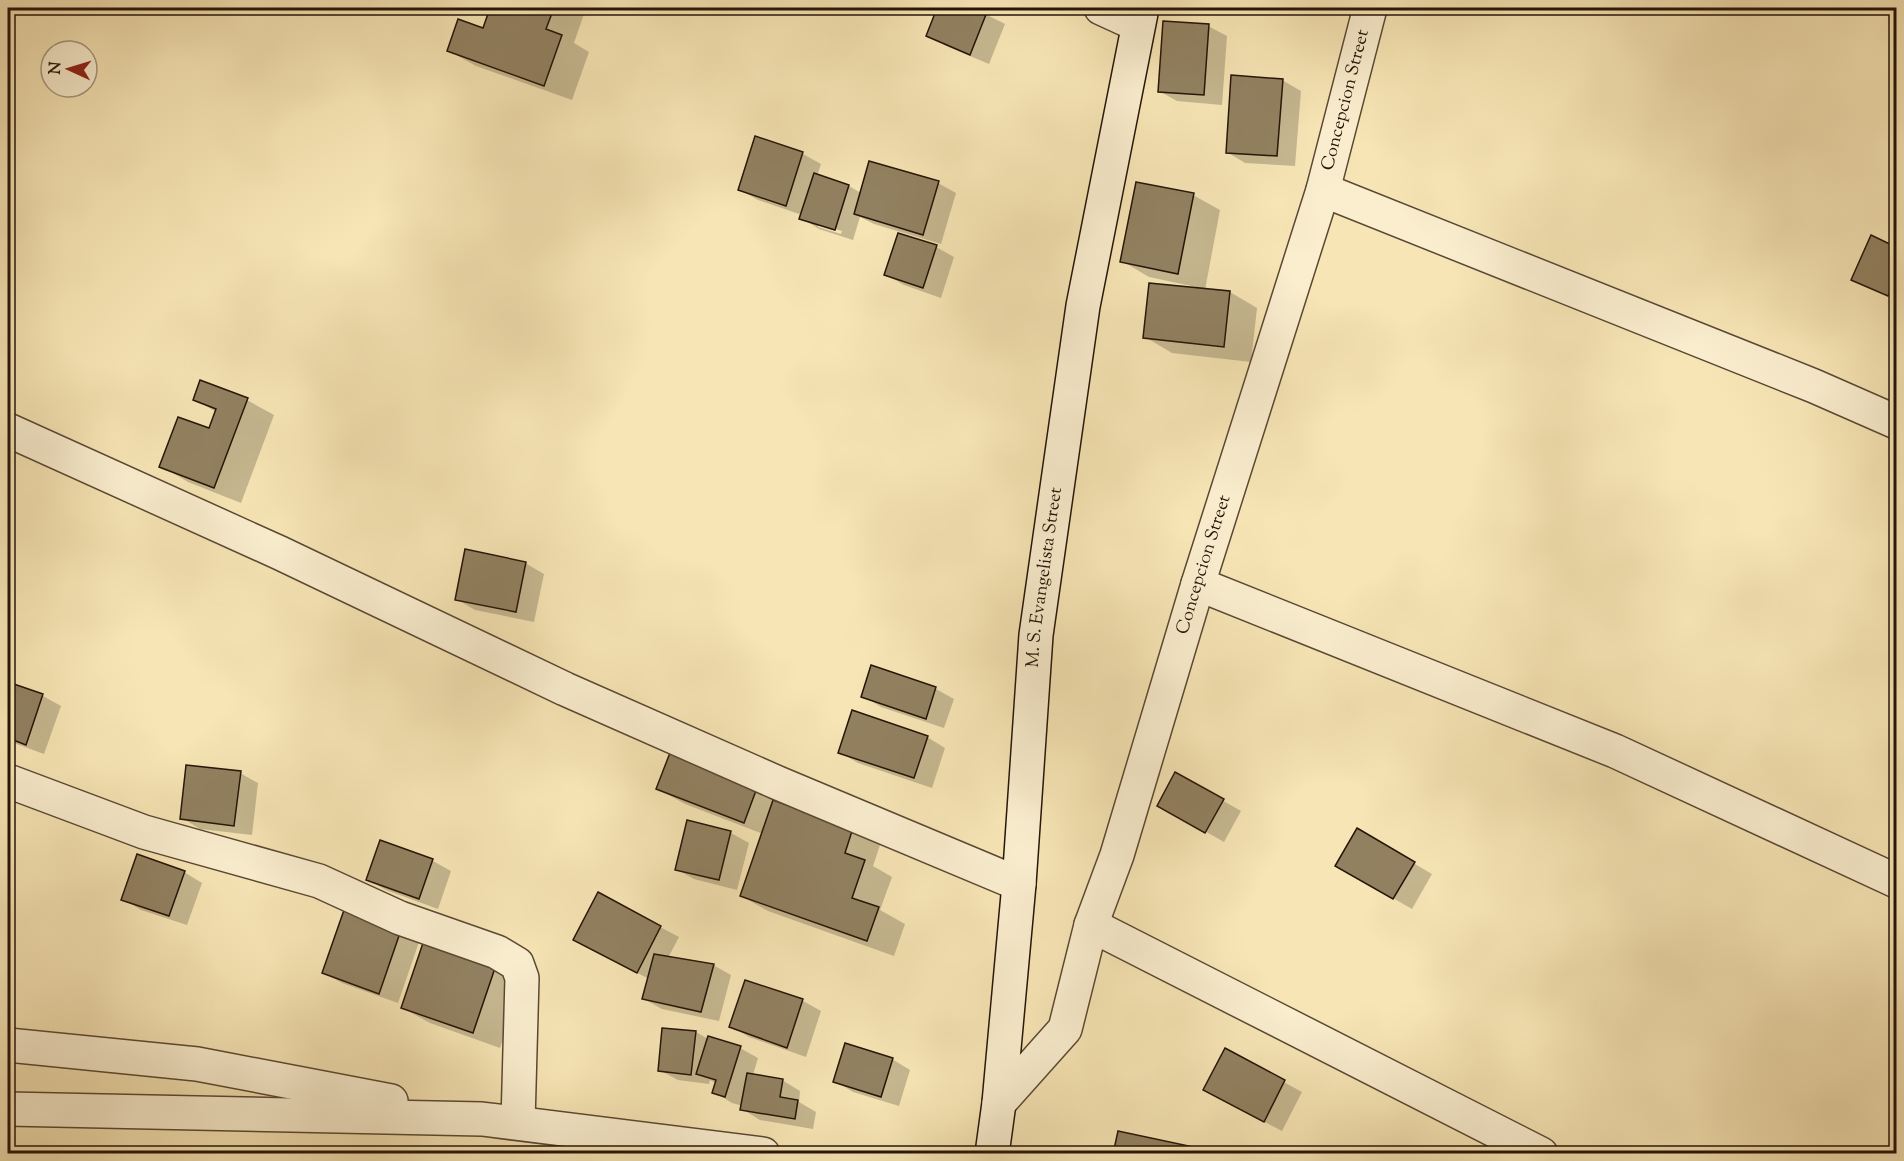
<svg xmlns="http://www.w3.org/2000/svg" width="1904" height="1161" font-family="'Sorts Mill Goudy',serif">
<style>
.shadow{fill:#0003;fill-rule:evenodd}
.building{fill:#928161;stroke:#251407;stroke-width:1.5}
.lines{fill:none;stroke-linecap:round;stroke-linejoin:round}
.street-casing{stroke:#5a4832;stroke-width:36}
.secondary-casing{stroke:#251407;stroke-width:36}
.street{stroke:#faeecf;stroke-width:33}
.secondary{stroke:#faeecf;stroke-width:33}
.labels{text-anchor:middle;dominant-baseline:central;stroke-width:4.5;stroke-linejoin:round;paint-order:stroke}
.street-label{font-size:18px;fill:#251407;stroke:#faeecf}
</style>
<rect width="100%" height="100%" fill="#f7e5b5"/>
<filter id="stains"><feTurbulence type="fractalNoise" baseFrequency=".00333" numOctaves="4"/><feColorMatrix values="0 0 0 0 .2 0 0 0 0 .09 0 0 0 0 .02 0 0 0 .5 -.17"/></filter>
<radialGradient id="worn" r=".72"><stop offset=".6" stop-color="#630" stop-opacity="0"/><stop offset="1" stop-color="#630" stop-opacity=".3"/></radialGradient>
<g class="shadow">
<path d="M491 8H586L574 43 589 52 572 100 476 66 449 51 484 30Z"/>
<path d="M939 8H973L1005 24 989 64 946 46 927 35Z"/>
<path d="M1208 26 1227 36 1222 105 1177 101 1159 91Z"/>
<path d="M1282 80 1301 91 1295 166 1245 163 1227 152Z"/>
<path d="M756 138 803 154 821 164 817 176 849 186 861 193 938 183 956 193 941 244 874 224 860 217 853 240 819 229 801 218 802 215 758 200 740 190ZM818 224 842 231 841 234 818 227Z"/>
<path d="M1193 195 1220 210 1205 290 1230 292 1257 308 1251 362 1172 353 1145 337 1196 287 1149 277 1122 261Z"/>
<path d="M1872 237 1896 249V301L1853 279Z"/>
<path d="M936 247 954 257 941 298 904 285 886 275Z"/>
<path d="M195 399 247 400 274 415 241 503 188 482 161 466 210 430 216 412Z"/>
<path d="M525 563 544 574 534 622 475 610 456 599Z"/>
<path d="M872 667 936 689 954 699 944 728 881 707 863 696Z"/>
<path d="M8 684 43 696 61 706 44 754 8 741Z"/>
<path d="M927 737 945 748 932 788 858 763 839 752Z"/>
<path d="M674 746 787 794 784 805 853 829 880 845 873 866 892 877 880 910 905 924 894 956 768 911 741 896 763 834 685 804 658 789Z"/>
<path d="M240 773 258 783 252 835 200 829 182 818Z"/>
<path d="M1176 774 1241 811 1224 842 1159 805Z"/>
<path d="M688 822 731 833 749 843 737 890 694 879 676 869Z"/>
<path d="M1357 830 1432 874 1412 909 1337 866Z"/>
<path d="M381 842 433 861 451 871 438 909 386 890 368 880Z"/>
<path d="M184 872 202 883 187 925 141 910 123 899Z"/>
<path d="M345 912 419 942 398 1003 342 983 324 973Z"/>
<path d="M660 927 679 937 668 958 713 965 731 975 719 1021 662 1009 644 999 649 979 575 940Z"/>
<path d="M495 969 522 985 500 1048 430 1023 403 1008Z"/>
<path d="M746 981 803 1001 821 1011 806 1057 749 1037 731 1026Z"/>
<path d="M664 1029 696 1032 708 1039 740 1048 758 1058 753 1075 782 1080 800 1091 799 1102 816 1112 813 1129 760 1120 742 1109 743 1106 732 1103 714 1092 717 1084 710 1080 709 1084 678 1080 659 1070Z"/>
<path d="M1225 1050 1302 1092 1282 1131 1223 1100Z"/>
<path d="M892 1059 910 1070 899 1106 853 1092 835 1081Z"/>
</g>
<g class="building">
<path d="M490 8H554L546 29 562 35 544 86 447 51 458 19 483 28Z"/>
<path d="M937 8H977L987 12 970 55 926 36Z"/>
<path d="M1163 21 1209 24 1204 95 1158 92Z"/>
<path d="M1231 75 1283 79 1277 156 1226 153Z"/>
<path d="M755 136 803 152 786 206 738 190Z"/>
<path d="M869 161 939 181 923 235 854 214Z"/>
<path d="M814 173 849 185 835 230 799 219Z"/>
<path d="M1136 182 1194 193 1178 274 1120 262Z"/>
<path d="M898 233 937 245 923 288 884 275Z"/>
<path d="M1871 235 1896 247V277L1888 296 1851 280Z"/>
<path d="M1149 283 1230 291 1224 347 1143 338Z"/>
<path d="M200 380 248 398 214 488 159 467 178 417 209 428 216 409 193 400Z"/>
<path d="M465 549 526 562 516 612 455 600Z"/>
<path d="M871 665 936 687 926 719 861 697Z"/>
<path d="M8 682 43 694 26 745 8 738Z"/>
<path d="M852 710 928 736 914 778 838 753Z"/>
<path d="M673 745 761 777 744 823 656 789Z"/>
<path d="M186 765 241 771 234 826 180 819Z"/>
<path d="M1175 772 1224 799 1205 833 1157 806Z"/>
<path d="M773 800 853 828 845 853 865 860 852 898 879 907 867 941 740 896Z"/>
<path d="M687 820 731 831 719 880 675 870Z"/>
<path d="M1357 828 1415 862 1393 899 1335 866Z"/>
<path d="M380 840 433 859 419 899 366 880Z"/>
<path d="M137 854 185 871 169 916 121 900Z"/>
<path d="M598 892 661 926 637 973 573 940Z"/>
<path d="M344 910 401 930 379 994 322 973Z"/>
<path d="M423 943 495 968 473 1033 401 1008Z"/>
<path d="M654 954 714 964 701 1012 642 999Z"/>
<path d="M745 980 803 999 787 1048 729 1027Z"/>
<path d="M662 1028 696 1031 691 1075 658 1071Z"/>
<path d="M708 1036 741 1046 725 1097 712 1093 716 1080 696 1074Z"/>
<path d="M845 1043 893 1058 881 1097 833 1082Z"/>
<path d="M1225 1048 1285 1080 1264 1122 1203 1090Z"/>
<path d="M747 1073 783 1079 780 1097 798 1100 795 1119 740 1110Z"/>
<path d="M1118 1131 1203 1149 1202 1154H1113Z"/>
</g>
<g class="lines">
<g class="street-casing">
<g id="street">
<path d="M1101 8 1138 25"/>
<path d="M1323 190 1814 386 1896 422"/>
<path d="M8 430 280 553 565 689 778 783 1019 884"/>
<path d="M1198 584 1615 751 1896 881"/>
<path d="M8 781 144 832 319 881 400 918 497 952 517 964 522 978 518 1122"/>
<path d="M1091 925 1541 1154"/>
<path d="M8 1045 197 1064 391 1101"/>
<path id="s1" d="M999 1103 1065 1029 1091 925 1117 855 1198 584 1323 190 1370 8"/>
<path d="M8 1109 482 1119 763 1154"/>
</g>
</g>
<g class="secondary-casing">
<g id="secondary">
<path id="s2" d="M992 1154 999 1103 1019 884 1036 635 1083 306 1142 8"/>
</g>
</g>
<use href="#street" class="street"/>
<use href="#secondary" class="secondary"/>
</g>
<g class="labels">
<g class="street-label">
<text stroke="none"><textPath href="#s1" startOffset="1070">Concepcion Street</textPath></text>
<text stroke="none"><textPath href="#s1" startOffset="584">Concepcion Street</textPath></text>
<text stroke="none"><textPath href="#s2" startOffset="579">M. S. Evangelista Street</textPath></text>
</g>
</g>
<rect width="1904" height="1161" fill="none" stroke="#f7e5b5" stroke-width="30"/>
<rect x="9" y="9" width="1886" height="1143" fill="none" stroke="#251407" stroke-width="3"/>
<rect x="15" y="15" width="1874" height="1131" fill="none" stroke="#251407" stroke-width="1.5"/>
<g transform="translate(69 69) rotate(274)"><circle r="28" fill="#faeecf" stroke="#a5977f" stroke-width="1.5"/>
<path d="M0-4.5L10 22L0 15L-10 22Z" fill="#8f2418"/>
<text y="-9" font-size="16" font-weight="bold" text-anchor="middle" fill="#251407">N</text>
</g>
<rect width="100%" height="100%" filter="url(#stains)"/>
<rect width="100%" height="100%" fill="url(#worn)"/>
</svg>
